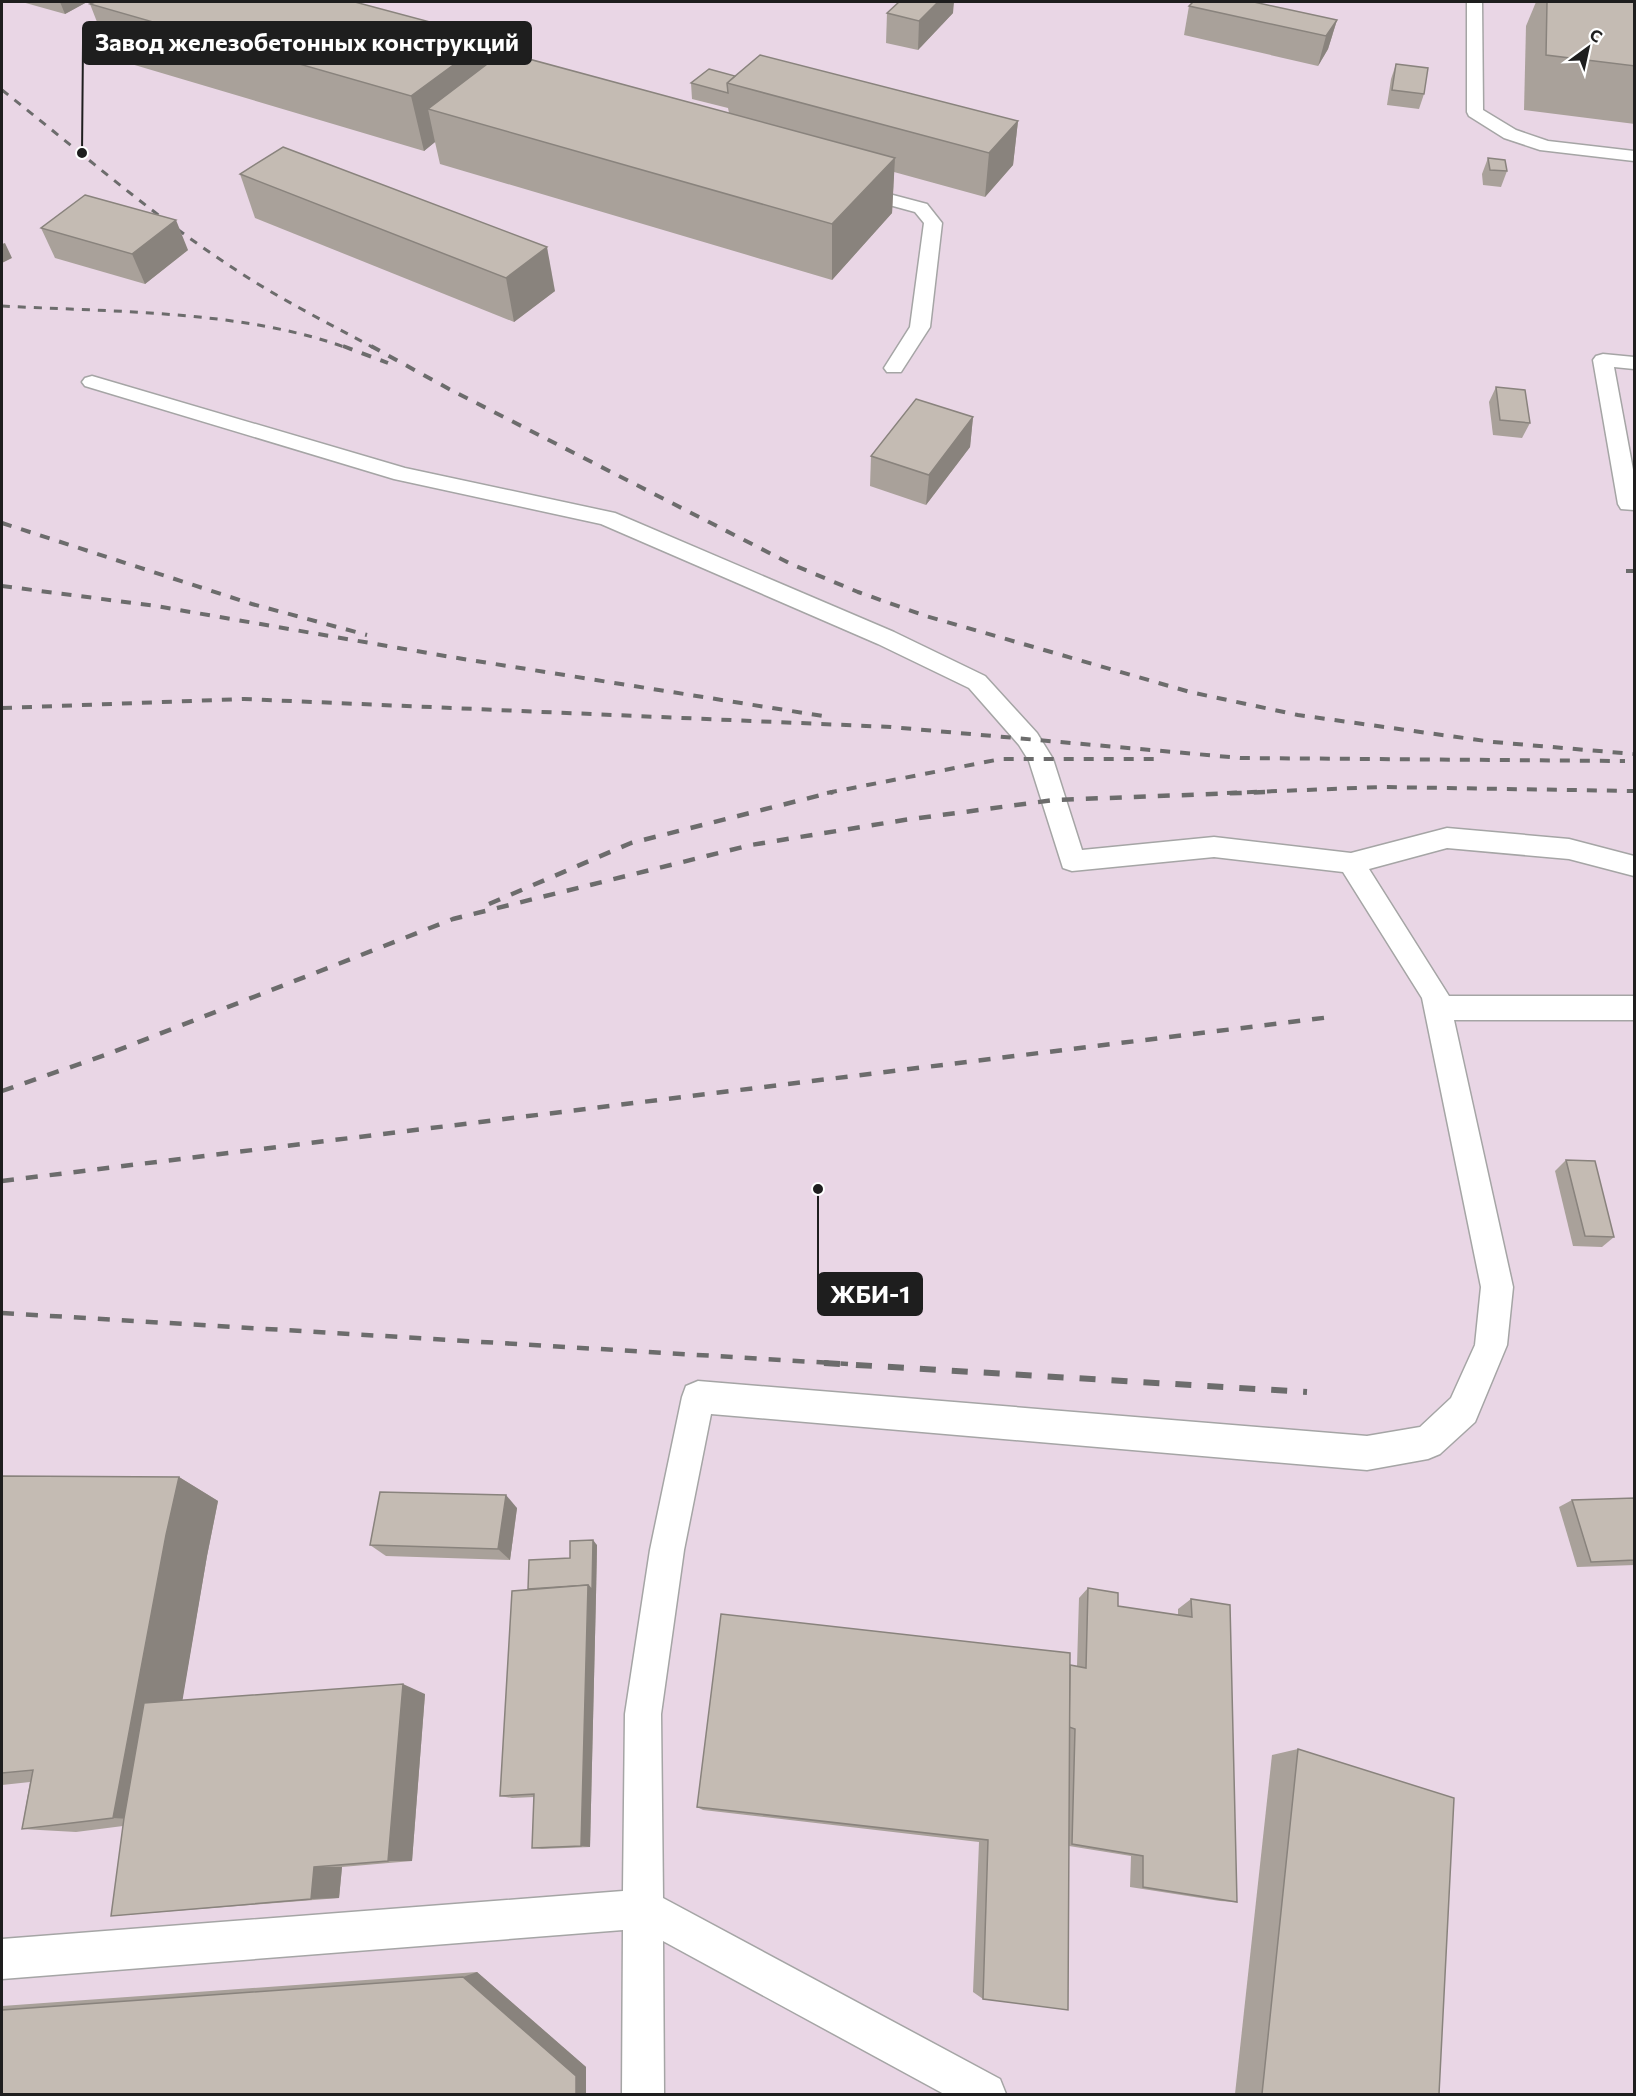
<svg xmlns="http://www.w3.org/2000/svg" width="1636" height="2096" font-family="Commissioner,sans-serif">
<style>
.industrial{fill:#e9d6e5}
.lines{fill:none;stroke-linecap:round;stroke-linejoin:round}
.lane-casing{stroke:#a5a5a5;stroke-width:3}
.lane{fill:#fff;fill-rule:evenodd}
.rail-far3{stroke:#6c6c6c;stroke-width:3;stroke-dasharray:8 8;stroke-linecap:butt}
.rail-far2{stroke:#6c6c6c;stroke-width:4;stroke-dasharray:10 10;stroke-linecap:butt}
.rail-far1{stroke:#6c6c6c;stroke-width:4.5;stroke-dasharray:12 12;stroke-linecap:butt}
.rail{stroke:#6c6c6c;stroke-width:6;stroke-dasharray:16 16;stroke-linecap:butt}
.wall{fill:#a9a19a}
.shaded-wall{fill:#89837d}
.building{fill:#c4bbb3;stroke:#89837d;stroke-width:1.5}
.leader{fill:none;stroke:#1e1e1e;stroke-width:2}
.callout-dot{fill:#1e1e1e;stroke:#fff;stroke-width:2}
.callout{fill:#1e1e1e;stroke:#1e1e1e;stroke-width:2}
.callout-label{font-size:24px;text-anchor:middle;font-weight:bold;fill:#fff}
</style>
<rect width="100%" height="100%" fill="#efebe4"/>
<rect class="industrial" x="2" y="2" width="1632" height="2092"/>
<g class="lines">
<g class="lane-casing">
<g id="lane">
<path d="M1467 2H1482L1483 110 1516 130 1548 141 1634 151V161L1540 150 1504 138 1469 116 1467 112Z"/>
<path d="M855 185 927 204 942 223 930 327 901 372H887L884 368 910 327 924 223 915 212 849 194 846 190 849 186Z"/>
<path d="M1603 354 1634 357V369L1614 367 1634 475V510L1621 509 1618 504 1593 360 1596 356Z"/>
<path d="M92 376 405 468 615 513 894 632 985 676 1037 733 1053 759 1082 850 1214 837 1351 853 1447 828 1569 839 1634 856V876L1569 859 1447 848 1369 869 1449 996H1634V1020H1454L1513 1287 1507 1345 1475 1422 1440 1454 1428 1459 1367 1470 711 1414 684 1550 661 1714 663 1898 1000 2079 1006 2094H944L663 1941 664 2094H622L623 1930 2 1979V1939L623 1891 625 1714 650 1550 682 1397 686 1386 698 1381 1367 1436 1420 1427 1451 1398 1475 1345 1481 1287 1422 998 1343 872 1214 857 1072 871 1063 868 1029 761 1019 745 969 688 878 644 601 524 394 479 85 386 82 382 85 378Z"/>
</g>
</g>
<use href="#lane" class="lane"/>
<g class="rail-far3">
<path d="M2 90C77 149 151 214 230 266 276 297 326 322 374 348"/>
<path d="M2 306C112 312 244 310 347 348"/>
</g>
<g class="rail-far2">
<path d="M343 346 388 363"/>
<path d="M371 346 449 389 791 564 858 592 926 616 1190 692 1298 715 1493 742 1634 754"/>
<path d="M2 523 252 604 367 635"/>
<path d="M1626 571H1634"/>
<path d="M2 586 156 606 451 657 829 717"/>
<path d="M2 708 244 699 891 727 1241 758 1625 761"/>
<path d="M827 793 1001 759H1157"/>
<path d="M1227 793 1382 787 1634 791"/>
</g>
<g class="rail-far1">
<path d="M489 904 631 843 833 792"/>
<path d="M2 1091 108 1054 453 919 751 845 904 820 1054 800 1265 792"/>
<path d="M2 1181 1331 1017"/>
<path d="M2 1313 848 1364"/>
</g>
<path class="rail" d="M824 1363 1307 1392"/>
</g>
<g class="wall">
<path d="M22 2H87L65 14Z"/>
<path d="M1536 2H1635V124L1524 110 1526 26Z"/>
<path d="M90 4 490 38 494 59 729 113 728 108 692 99 691 83 735 76 1018 121 1013 165 985 197 894 172 892 213 832 280 440 164 435 142 424 151 111 58Z"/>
<path d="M1189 6 1337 20 1328 49 1318 66 1184 35Z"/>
<path d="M887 13H953L918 50 886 43Z"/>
<path d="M1396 64 1424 94 1419 109 1387 105 1391 79Z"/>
<path d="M1488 158 1507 171 1501 187 1483 185 1482 174Z"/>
<path d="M240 174 555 291 514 322 255 218Z"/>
<path d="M41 228 188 250 145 284 55 258Z"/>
<path d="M1496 387 1530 423 1522 438 1493 435 1489 402Z"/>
<path d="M973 417 970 447 926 505 870 486 871 456Z"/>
<path d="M1566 1160 1614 1237 1602 1247 1573 1246 1555 1171Z"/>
<path d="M2 1476 179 1477 218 1501 207 1556 182 1700 425 1694 412 1861 342 1867 339 1898 111 1916 123 1826 76 1832 22 1829 30 1782 2 1785Z"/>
<path d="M1635 1498V1565L1577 1567 1559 1507 1572 1500Z"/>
<path d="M517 1508 510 1560 386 1556 370 1545Z"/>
<path d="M597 1545 596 1595 590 1847 542 1849 532 1848 534 1797 512 1798 500 1796 528 1589 570 1558Z"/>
<path d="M1088 1588 1118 1606 1178 1615V1609L1191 1599 1237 1902 1220 1901 1130 1887 1131 1856 1069 1846 983 1999 973 1992 979 1842 703 1810 697 1807 1070 1665 1077 1666 1079 1598Z"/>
<path d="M1298 1749 1439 2094H1235L1272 1755Z"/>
<path d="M477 1972 586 2067V2094H2V2006Z"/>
</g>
<g class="shaded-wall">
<path d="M60 2H87L65 14Z"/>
<path d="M938 2H954L953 13 918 50 919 21Z"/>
<path d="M1337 20 1328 49 1318 66 1326 36Z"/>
<path d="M490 38 500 92 428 109 435 142 424 151 411 96Z"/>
<path d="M1018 121 1013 165 985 197 989 153Z"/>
<path d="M895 158 892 213 832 280V224Z"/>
<path d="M176 220 188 250 145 284 132 254Z"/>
<path d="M5 243 12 258 2 263V244Z"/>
<path d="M547 247 555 291 514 322 506 278Z"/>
<path d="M973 417 970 447 926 505 929 475Z"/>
<path d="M179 1477 218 1501 207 1556 162 1821 113 1818 166 1535Z"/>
<path d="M506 1495 517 1508 510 1560 498 1549Z"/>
<path d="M593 1540 597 1545 596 1595 590 1847 581 1846 588 1585Z"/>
<path d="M403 1684 425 1694 412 1861H388Z"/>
<path d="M314 1867H342L339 1898 311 1899Z"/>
<path d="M477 1972 586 2067V2094H576L463 1977Z"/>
</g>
<g class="building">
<path d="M95 2H355L490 38 411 96 90 4Z"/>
<path d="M899 2H938L919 21 887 13Z"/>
<path d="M1193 2H1254L1337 20 1326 36 1189 6Z"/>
<path d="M1547 2H1635V66L1546 55Z"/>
<path d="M503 52 895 158 832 224 428 109Z"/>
<path d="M760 55 1018 121 989 153 727 83Z"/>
<path d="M1396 64 1428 68 1424 94 1392 90Z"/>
<path d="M709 69 735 76 727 83 728 93 691 83Z"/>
<path d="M283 147 547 247 506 278 240 174Z"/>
<path d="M1488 158 1505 160 1507 171 1490 170Z"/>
<path d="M85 195 176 220 132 254 41 228Z"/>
<path d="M1496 387 1525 390 1530 423 1500 420Z"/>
<path d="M916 399 973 417 929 475 871 456Z"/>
<path d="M1566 1160 1595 1161 1614 1237 1585 1236Z"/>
<path d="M2 1476 179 1477 166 1535 113 1818 22 1829 33 1770 2 1773Z"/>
<path d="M380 1492 506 1495 498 1549 370 1545Z"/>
<path d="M1635 1498V1560L1591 1562 1572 1500Z"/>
<path d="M593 1540 592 1590 588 1585 528 1589 529 1560 570 1558V1541Z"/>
<path d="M588 1585 581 1846 532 1848 534 1794 500 1796 512 1591Z"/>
<path d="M1088 1588 1118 1593V1606L1192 1617 1191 1599 1230 1605 1237 1902 1143 1887V1856L1072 1844 1075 1729 1069 1727 1070 1665 1086 1668Z"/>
<path d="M721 1614 1070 1653 1068 2010 983 1999 988 1840 697 1807Z"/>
<path d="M403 1684 388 1861 314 1867 311 1899 111 1916 124 1818 144 1703Z"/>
<path d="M1298 1749 1454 1798 1439 2094H1262Z"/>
<path d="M463 1977 576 2076V2094H2V2010Z"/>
</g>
<path class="leader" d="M82 153L83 43M818 1189L818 1294"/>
<g class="callout-dot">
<circle cx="82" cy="153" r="6"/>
<circle cx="818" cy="1189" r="6"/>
</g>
<g class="callout">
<rect x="83" y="22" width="448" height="42" rx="6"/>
<rect x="818" y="1273" width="104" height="42" rx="6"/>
</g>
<g class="callout-label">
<text x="307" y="51">Завод железобетонных конструкций</text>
<text x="870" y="1303">ЖБИ-1</text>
</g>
<rect width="1636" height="2096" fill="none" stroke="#1e1e1e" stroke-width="6"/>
<g transform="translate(1588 48) rotate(33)" stroke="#ffffff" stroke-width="4.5" paint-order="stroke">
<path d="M0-4.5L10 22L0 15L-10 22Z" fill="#1e1e1e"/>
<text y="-9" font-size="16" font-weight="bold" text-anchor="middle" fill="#1e1e1e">С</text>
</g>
</svg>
